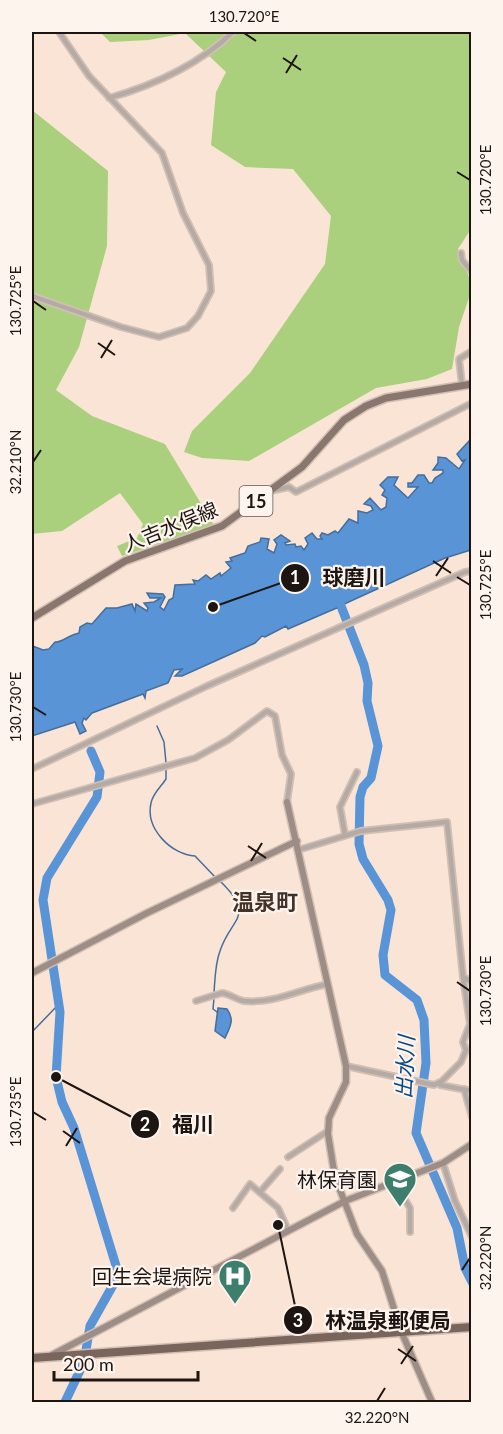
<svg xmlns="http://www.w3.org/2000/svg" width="503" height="1434" font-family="Lato,'Noto Sans JP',sans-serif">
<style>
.green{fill:#aad07e}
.water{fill:#5894d6;stroke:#466e9b;stroke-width:1.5}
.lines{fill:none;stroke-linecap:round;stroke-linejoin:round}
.stream{stroke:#466e9b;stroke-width:1.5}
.river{stroke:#5894d6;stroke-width:9}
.street-casing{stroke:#d2bfb3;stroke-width:8}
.secondary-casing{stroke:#d2bfb3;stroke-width:9}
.primary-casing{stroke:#d2bfb3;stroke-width:10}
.highway-casing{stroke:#d2bfb3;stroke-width:11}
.street{stroke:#b5aba6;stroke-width:4.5}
.secondary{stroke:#9c8d86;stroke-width:6}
.primary{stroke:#89776f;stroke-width:7}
.highway{stroke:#7a655c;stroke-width:8}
.ticks{fill:none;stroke:#1d1511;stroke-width:2}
.labels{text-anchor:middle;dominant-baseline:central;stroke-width:4.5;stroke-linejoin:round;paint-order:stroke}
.shield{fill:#fdf4ee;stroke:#605853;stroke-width:1.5}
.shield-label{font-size:18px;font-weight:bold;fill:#1d1511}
.street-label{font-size:20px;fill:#1d1511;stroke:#fdf4ee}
.poi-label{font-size:20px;fill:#1d1511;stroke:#fdf4ee;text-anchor:end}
.water-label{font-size:21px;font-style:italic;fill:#054a87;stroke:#fdf4ee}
.quarter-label{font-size:22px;font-weight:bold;fill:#433228;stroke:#fdf4ee}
.leader{fill:none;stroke:#1d1511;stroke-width:2}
.callout-dot{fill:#1d1511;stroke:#fdf4ee;stroke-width:2}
.mark-label{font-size:18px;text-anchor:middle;font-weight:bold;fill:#fff}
.callout-label{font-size:21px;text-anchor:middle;font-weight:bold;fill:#1d1511;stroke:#fdf4ee;stroke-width:4.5;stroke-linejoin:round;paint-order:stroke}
.neatline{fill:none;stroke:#1d1511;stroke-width:2}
.ticks-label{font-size:15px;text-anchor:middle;fill:#1d1511}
</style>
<rect width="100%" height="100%" fill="#fae4d6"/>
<g class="green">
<path d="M100 32H471V229L458 249 471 282V292L459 327 452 369 427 379 376 388 249 461 202 458 184 452 192 431 250 373 325 264 331 216 293 169 245 167 211 145 216 92 226 72 185 33 149 40 110 42Z"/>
<path d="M32 110 108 171 107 246 79 347 56 390 92 416 165 444 214 525 122 556 117 546 137 538 143 524 120 493 62 531 32 534Z"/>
</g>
<g class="water">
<path d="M470 440 471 550 445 558 342 605 341 611 339 607 288 629 286 626 265 637 262 636 255 643 182 676H175L182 669 174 670 168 683 146 691 145 698 143 694 92 713 86 720 84 718 82 723 86 731 80 734 75 722 32 736 33 646 43 650 49 649 55 642C61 643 69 635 79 633L80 627 87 623 92 624 106 608H117L132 604 135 611 136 604 147 611 148 608 144 603 154 602 161 598H150L147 593 163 594 165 597 160 607 164 610 169 600 173 598 175 585 195 584 193 580 198 581 206 575 211 579 220 573 221 576 231 568 226 562 232 561 230 558 245 553 248 546 260 542 261 538 269 539 267 549 274 553 277 544 274 540 281 535 290 541 285 543 286 545 295 544 296 547 301 546 304 550 308 544 305 538 312 533 317 539H322L320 536 322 533 328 535 335 531 338 533 349 519 358 523V511L367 513 373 510 371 506 364 504 370 498 381 510 386 507 387 498 382 495 385 490 380 485 388 477H398L394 485 408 498 418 487H408V483H412L418 475H424L429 483H432L435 478 443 473V470H433L438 463V457L446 458 459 469 465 460 462 461 457 454Z"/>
<path d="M218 1008 227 1009C235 1020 230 1027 225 1038L215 1031Z"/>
</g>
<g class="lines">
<g class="stream">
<path d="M157 726 164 742 166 763"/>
<path d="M166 768V779C161 787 153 793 151 803 145 829 172 855 195 856L216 878"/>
<path d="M214 993C215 979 215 964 220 951 231 917 257 917 220 881"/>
<path d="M214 998 213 1009 217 1012"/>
<path d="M32 1032 58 1005"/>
</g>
<g class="river">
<path d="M339 601 364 665 368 683 367 701 378 746 371 778 363 787 360 797 359 844 363 859 388 900 391 910 383 955 385 975 417 1000 424 1020 426 1063 416 1133 457 1228 465 1268 472 1282"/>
<path d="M65 1402 84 1362 90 1326 117 1278V1269L74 1128 62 1102 56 1077 60 1012 43 900 47 878 97 797 100 772 91 751"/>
</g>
<g class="street-casing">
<g id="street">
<path d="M109 98C155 85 198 65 233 32"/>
<path d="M461 253 462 260 472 272"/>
<path d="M32 296 121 327 159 337 187 328 198 316 211 291 209 265 183 213 162 153 89 76 59 32"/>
<path d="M462 385 459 359 472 351"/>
<path d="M270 491 289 487 296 492 472 403"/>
<path d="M32 769 207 686 465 572 472 571"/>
<path d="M32 804 195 758 228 740 267 711 275 716 282 755 291 774 287 802"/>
<path d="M345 835 340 807 357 772"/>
<path d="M298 850 361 831 447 822 463 977 472 982"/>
<path d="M196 1001 222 993C230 994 237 1000 244 1001 274 1004 300 989 328 984"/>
<path d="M346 1066 434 1085 442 1081 461 1062 466 1050 463 1042 470 1024 463 977"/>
<path d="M440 1085 472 1091"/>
<path d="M464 1089 472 1117"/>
<path d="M288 1157 328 1131"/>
<path d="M443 1163 455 1201 472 1237"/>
<path d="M395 1183 410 1208V1232"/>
<path d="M260 1192 280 1169"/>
<path d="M233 1208 250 1184 278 1208 288 1230"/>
</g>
</g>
<g class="secondary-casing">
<g id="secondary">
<path d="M287 802 346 1066V1082L329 1118 328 1134 335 1177 357 1234 382 1271 401 1331 432 1402"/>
<path d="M32 973 147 913 297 841"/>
<path d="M52 1355 345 1201 443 1163 472 1144"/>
</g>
</g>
<g class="primary-casing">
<path id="primary" d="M32 618 125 561 222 526 302 467 344 420 366 406 386 398 472 384"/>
</g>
<g class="highway-casing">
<path id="highway" d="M32 1358 472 1327"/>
</g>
<use href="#street" class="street"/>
<use href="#secondary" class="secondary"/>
<use href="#primary" class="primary"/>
<use href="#highway" class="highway"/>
</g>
<path class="ticks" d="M244 33 256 41M283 58 301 70M286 73 297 55M457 172 470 180M33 301 46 310M98 343 115 355M101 358 112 340M33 462 41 450M433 561 451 573M436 576 448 558M457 577 470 585M33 707 46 715M248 846 266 858M251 861 262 843M457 982 470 991M33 1112 46 1120M63 1131 80 1143M66 1146 77 1128M462 1270 470 1258M398 1349 416 1361M401 1364 413 1346M377 1401 385 1388"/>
<defs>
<g id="school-pin" transform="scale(1.725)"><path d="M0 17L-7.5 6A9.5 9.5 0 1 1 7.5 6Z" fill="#3e7e6d" stroke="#fdf4ee"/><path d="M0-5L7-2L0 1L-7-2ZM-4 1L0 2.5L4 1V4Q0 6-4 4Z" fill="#fff"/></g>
<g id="hospital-pin" transform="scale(1.725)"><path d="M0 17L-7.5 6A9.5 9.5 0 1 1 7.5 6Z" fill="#3e7e6d" stroke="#fdf4ee"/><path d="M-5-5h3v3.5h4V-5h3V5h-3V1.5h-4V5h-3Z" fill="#fff"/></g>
</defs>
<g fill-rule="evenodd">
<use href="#school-pin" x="400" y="1179"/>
<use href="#hospital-pin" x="235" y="1276"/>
</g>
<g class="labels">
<rect class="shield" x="239.5" y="486" width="33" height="30" rx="4.5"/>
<g class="shield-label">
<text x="256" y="501">15</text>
</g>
<g class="street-label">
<text transform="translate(170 526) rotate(-22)">人吉水俣線</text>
</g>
<g class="poi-label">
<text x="377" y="1179">林保育園</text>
<text x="212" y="1276">回生会堤病院</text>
</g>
<g class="water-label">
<text transform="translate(404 1067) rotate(-87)">出水川</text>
</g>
<g class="quarter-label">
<text x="265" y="901">温泉町</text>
</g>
</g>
<path class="leader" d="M213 607L295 578M56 1077L145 1124M278 1225L298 1320"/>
<g class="callout-dot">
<circle cx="213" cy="607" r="6"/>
<circle cx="56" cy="1077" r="6"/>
<circle cx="278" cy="1225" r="6"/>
<circle cx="295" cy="578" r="15"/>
<circle cx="145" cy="1124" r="15"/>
<circle cx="298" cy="1320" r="15"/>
</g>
<g class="mark-label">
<text x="295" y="584">1</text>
<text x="145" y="1131">2</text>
<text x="298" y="1327">3</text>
</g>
<g class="callout-label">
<text x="354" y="585">球磨川</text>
<text x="193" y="1132">福川</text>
<text x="388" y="1328">林温泉郵便局</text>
</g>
<rect width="503" height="1434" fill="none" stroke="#fdf4ee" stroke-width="66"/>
<path d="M54 1371v9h144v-9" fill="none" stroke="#1d1511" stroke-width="3"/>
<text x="63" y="1371" font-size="18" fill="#1d1511" stroke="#fdf4ee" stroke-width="4.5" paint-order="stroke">200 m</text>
<rect x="33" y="33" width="437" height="1368" class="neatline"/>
<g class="ticks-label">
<text x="244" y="22">130.720°E</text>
<text transform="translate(486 180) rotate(-90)" y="5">130.720°E</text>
<text transform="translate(16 301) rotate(-90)" y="5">130.725°E</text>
<text transform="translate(16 462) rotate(-90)" y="5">32.210°N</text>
<text transform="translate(486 585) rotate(-90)" y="5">130.725°E</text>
<text transform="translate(16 707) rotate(-90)" y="5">130.730°E</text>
<text transform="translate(486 991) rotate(-90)" y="5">130.730°E</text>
<text transform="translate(16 1112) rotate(-90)" y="5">130.735°E</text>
<text transform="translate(486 1258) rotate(-90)" y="5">32.220°N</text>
<text x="377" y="1423">32.220°N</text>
</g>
</svg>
